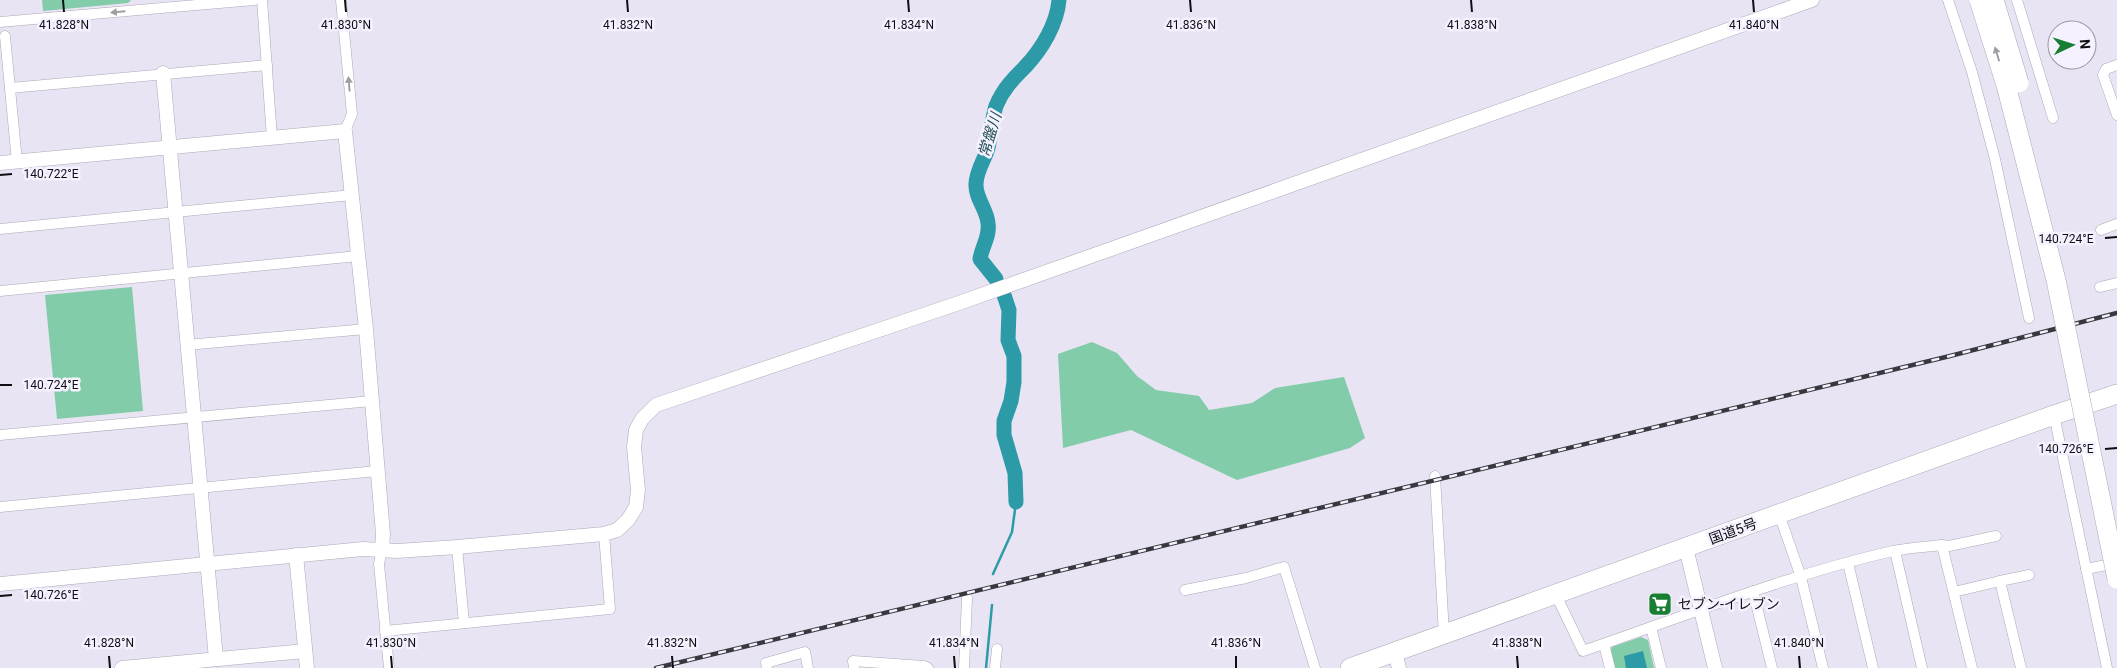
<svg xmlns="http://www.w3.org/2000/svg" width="2117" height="668" font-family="Roboto,'Noto Sans JP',sans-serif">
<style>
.green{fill:#82cca9}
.water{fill:#2d9aa7}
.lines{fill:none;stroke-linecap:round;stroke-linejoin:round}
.stream{stroke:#2d9aa7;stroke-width:2.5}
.river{stroke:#2d9aa7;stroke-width:15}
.street-casing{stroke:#aca8b7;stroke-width:11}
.secondary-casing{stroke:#aca8b7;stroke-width:15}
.highway-casing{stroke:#aca8b7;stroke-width:20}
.street{stroke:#fff;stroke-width:10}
.secondary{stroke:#fff;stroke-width:14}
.highway{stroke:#fff;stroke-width:19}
.rail-casing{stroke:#39383e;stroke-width:4.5}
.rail{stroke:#f5f1fe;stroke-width:2.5;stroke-dasharray:8;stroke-linecap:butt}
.highway-bridge-casing{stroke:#aca8b7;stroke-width:20;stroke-linecap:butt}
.highway-bridge{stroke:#fff;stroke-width:19}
.oneway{fill:#9f9fa1}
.ticks{fill:none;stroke:#0f0e13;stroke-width:2}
.labels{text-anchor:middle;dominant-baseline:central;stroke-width:5;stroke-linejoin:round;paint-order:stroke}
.street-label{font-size:14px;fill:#0f0e13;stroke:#f5f1fe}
.poi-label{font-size:14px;fill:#0f0e13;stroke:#f5f1fe;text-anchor:start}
.water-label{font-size:15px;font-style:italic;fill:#255258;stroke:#f5f1fe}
.ticks-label{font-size:12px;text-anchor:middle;fill:#0f0e13;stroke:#f5f1fe;stroke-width:5;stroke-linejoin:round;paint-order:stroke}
</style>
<rect width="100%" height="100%" fill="#e8e4f3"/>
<g class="green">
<path d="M42 0H131L128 3 43 11Z"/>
<path d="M132 287 143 411 57 419 45 295Z"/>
<path d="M1092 342 1117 353 1137 376 1156 390 1199 396 1209 410 1252 403 1275 388 1344 377 1365 438 1350 448 1237 480 1131 430 1063 448 1058 354Z"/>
<path d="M1641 637 1648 640 1654 668H1614L1610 652 1612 647Z"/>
</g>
<path class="water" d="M1643 651 1647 668H1626L1624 656Z"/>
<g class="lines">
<g class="stream">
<path d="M993 574 1012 532 1016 502"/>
<path d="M986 668 992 605"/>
</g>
<g class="river">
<path d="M996 279 980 259C982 246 990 237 988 223 987 210 975 197 976 184 976 171 985 159 988 148 991 134 992 119 996 106 1003 89 1013 79 1025 67 1042 49 1057 24 1059 0"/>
<path d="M1004 295 1009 310 1008 340 1014 356V382L1011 401 1004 421V435L1015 473 1016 502"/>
</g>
<g class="street-casing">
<g id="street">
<path d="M262 0 272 138"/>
<path d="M341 0 352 114 345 131"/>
<path d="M1948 0 1972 72 1995 159 2029 318"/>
<path d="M2017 0 2053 118"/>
<path d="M0 22 254 0"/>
<path d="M5 36 17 162"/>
<path d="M2117 65 2106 69 2103 75 2117 115"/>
<path d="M10 88 267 65"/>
<path d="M0 229 352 195"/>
<path d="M2101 230 2117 224"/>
<path d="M2100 287 2117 283"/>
<path d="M0 291 358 256"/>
<path d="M187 345 366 329"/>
<path d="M2054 415 2107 668"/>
<path d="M0 435 372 401"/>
<path d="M1435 476 1444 634"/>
<path d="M0 507 377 471"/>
<path d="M1779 514 1801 577 1823 668"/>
<path d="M1942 545 1972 668"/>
<path d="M457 547 464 623"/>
<path d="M382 549 379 564 389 668"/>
<path d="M1895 551 1922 668"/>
<path d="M1848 563 1873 668"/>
<path d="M2086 569 2117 563"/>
<path d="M2000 581 2029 575"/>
<path d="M1185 590 1246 578 1284 567 1315 668"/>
<path d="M1753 591 1772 668"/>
<path d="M1954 592 2000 581 2021 668"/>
<path d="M1556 595 1583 651C1685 616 1787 575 1893 551 1909 548 1926 547 1942 545L1949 546 1996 536"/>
<path d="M1651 627 1661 668"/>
<path d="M385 631 610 609 604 534"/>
<path d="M1604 644 1610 668"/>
<path d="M767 668 766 663 805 652 808 668"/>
<path d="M854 668 853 661 924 666 928 668"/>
<path d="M964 668 967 598"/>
<path d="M995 668 997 649"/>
</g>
</g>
<g class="secondary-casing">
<g id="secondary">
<path d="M163 73 216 659"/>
<path d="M0 163 345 131 366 329 383 534 382 549"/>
<path d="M1686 548 1715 668"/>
<path d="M296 555 307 668"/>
<path d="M0 584 363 549 397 551 457 547 604 534 617 530 628 520 636 507 638 490 634 447 636 430 642 419 656 405 959 303 1812 0"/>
<path d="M1395 653 1399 668"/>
<path d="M122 668 305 651"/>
</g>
</g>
<g class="highway-casing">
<path id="highway" d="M1350 668 2054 415 2117 394"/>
</g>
<use href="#street" class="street"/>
<use href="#secondary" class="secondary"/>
<use href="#highway" class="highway"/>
<g class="rail-casing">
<path id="rail" d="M656 668 1950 356 2117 313"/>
</g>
<use href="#rail" class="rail"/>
<g class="highway-bridge-casing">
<g id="highway-bridge">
<path d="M1979 0 2006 85 2056 280 2117 579"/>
<path d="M1994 0 2019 83"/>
</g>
</g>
<use href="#highway-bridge" class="highway-bridge"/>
</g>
<defs><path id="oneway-solid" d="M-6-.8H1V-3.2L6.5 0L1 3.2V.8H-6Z" transform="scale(1.25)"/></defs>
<g class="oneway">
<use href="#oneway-solid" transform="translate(118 12) rotate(175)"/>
<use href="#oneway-solid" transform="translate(1997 54) rotate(-107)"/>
<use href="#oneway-solid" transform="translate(349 84) rotate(-95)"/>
</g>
<path class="ticks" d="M63 0 64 12M345 0 346 12M627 0 628 12M908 0 909 12M1190 0 1191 12M1471 0 1472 12M1753 0 1754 12M0 175 12 174M2105 238 2117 237M0 385H12M2105 449 2117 448M0 596 12 595M109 656 110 668M391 656 392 668M672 656 673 668M954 656 955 668M1236 656V668M1517 656 1518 668M1799 656 1800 668"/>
<defs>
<g id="supermarket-square" transform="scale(1.25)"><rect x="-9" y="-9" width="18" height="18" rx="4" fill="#177e32" stroke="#f5f1fe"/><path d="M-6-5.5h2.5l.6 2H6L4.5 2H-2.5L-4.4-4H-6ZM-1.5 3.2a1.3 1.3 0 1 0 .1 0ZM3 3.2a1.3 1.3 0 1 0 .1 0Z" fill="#fff"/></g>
</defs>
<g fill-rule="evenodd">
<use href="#supermarket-square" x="1660" y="604"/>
</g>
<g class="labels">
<g class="street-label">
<text transform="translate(1733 531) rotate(-20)">国道5号</text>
</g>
<g class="poi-label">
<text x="1678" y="604">セブン-イレブン</text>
</g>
<g class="water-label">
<text transform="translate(990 135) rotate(-73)">常盤川</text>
</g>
</g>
<g class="ticks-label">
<text x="64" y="29">41.828°N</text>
<text x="346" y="29">41.830°N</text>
<text x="628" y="29">41.832°N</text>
<text x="909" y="29">41.834°N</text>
<text x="1191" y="29">41.836°N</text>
<text x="1472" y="29">41.838°N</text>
<text x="1754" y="29">41.840°N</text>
<text x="51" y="178">140.722°E</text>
<text x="2066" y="243">140.724°E</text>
<text x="51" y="389">140.724°E</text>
<text x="2066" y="453">140.726°E</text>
<text x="51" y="599">140.726°E</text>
<text x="109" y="647">41.828°N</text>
<text x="391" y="647">41.830°N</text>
<text x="672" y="647">41.832°N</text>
<text x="954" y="647">41.834°N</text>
<text x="1236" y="647">41.836°N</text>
<text x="1517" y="647">41.838°N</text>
<text x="1799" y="647">41.840°N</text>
</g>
<g transform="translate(2072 45) rotate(86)"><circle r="24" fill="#f5f1fe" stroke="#9996a0"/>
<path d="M0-4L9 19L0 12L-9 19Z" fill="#177e32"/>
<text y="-8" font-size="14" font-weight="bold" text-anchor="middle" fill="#0f0e13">N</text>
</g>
</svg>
